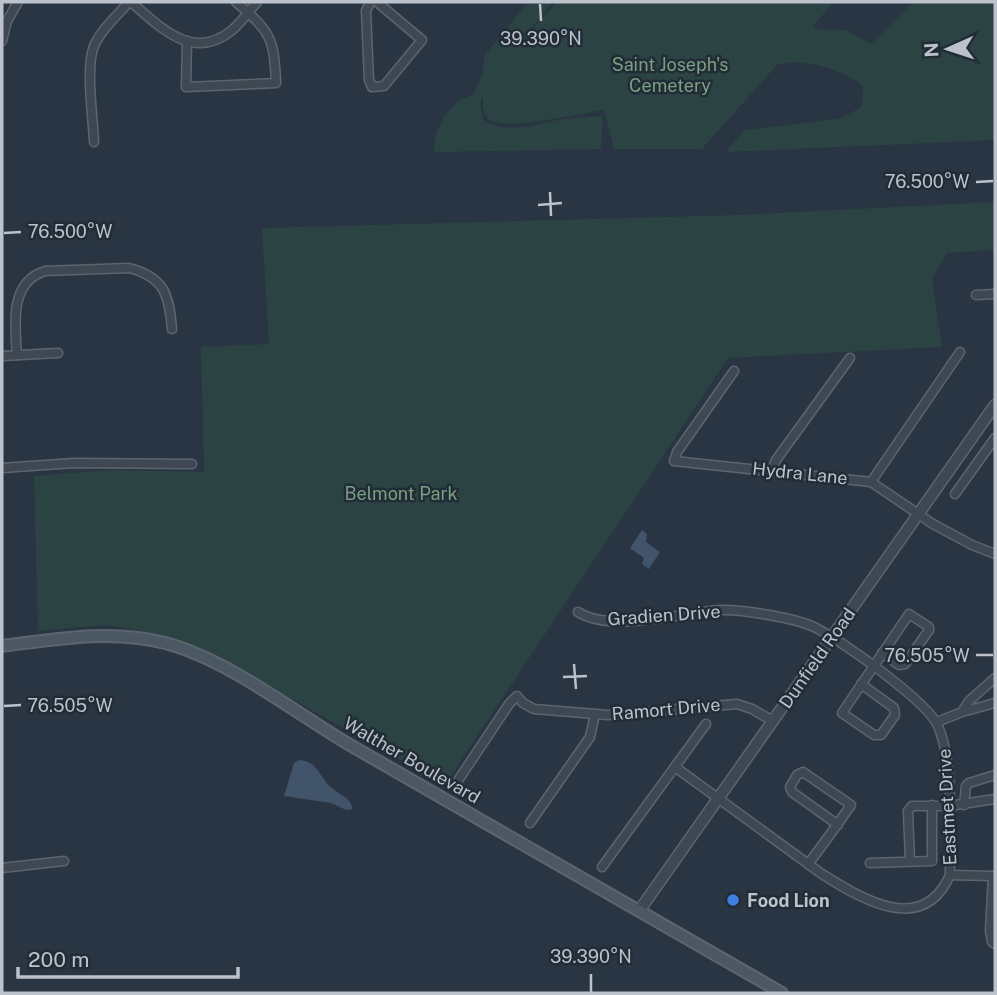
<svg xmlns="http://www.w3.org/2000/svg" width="997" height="995" font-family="'Public Sans',sans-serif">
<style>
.green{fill:#2c4344}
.water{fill:#415469}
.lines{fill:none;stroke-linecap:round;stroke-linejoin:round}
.minor-casing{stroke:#5c656f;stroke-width:11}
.tertiary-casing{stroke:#5c656f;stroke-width:13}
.secondary-casing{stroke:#5c656f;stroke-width:14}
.minor{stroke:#3e4752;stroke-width:8}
.tertiary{stroke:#3e4752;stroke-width:10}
.secondary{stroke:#4c5764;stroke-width:10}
.ticks{fill:none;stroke:#bbc2cb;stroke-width:2.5}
.shop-dot{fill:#3f7fe0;stroke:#222c37;stroke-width:2.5}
.labels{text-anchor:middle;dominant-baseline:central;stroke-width:5;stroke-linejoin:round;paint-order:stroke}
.park-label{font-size:18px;fill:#7b9f81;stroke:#222c37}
.street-label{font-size:18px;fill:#bbc2cb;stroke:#222c37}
.poi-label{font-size:18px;font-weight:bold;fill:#bbc2cb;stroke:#222c37;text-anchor:start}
.ticks-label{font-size:18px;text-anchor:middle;fill:#bbc2cb;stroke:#222c37;stroke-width:5;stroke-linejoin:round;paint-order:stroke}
</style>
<rect width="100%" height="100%" fill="#293542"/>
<g class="green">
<path d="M528 2H553L515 48 557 2H834L812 27 817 29 845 30 871 44 913 2H995V140L726 152 744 130 838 119 862 107 863 86C843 70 802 56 777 65L702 149H614L604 110C582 113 506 131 490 120 481 113 483 105 483 95L480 102 483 119C506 137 538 123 564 119 577 118 590 117 603 116L601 149 434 152C433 136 441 117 454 105 459 100 468 97 474 94L482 75 485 55Z"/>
<path d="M995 202V250L947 253 932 279 942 347 728 358 445 785 199 647 133 629 103 625 38 631 34 476 112 470 204 472 201 347 269 344 262 228 739 215Z"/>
</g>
<g class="water">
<path d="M642 530 647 534 646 542 660 552 649 569 642 564 644 558 630 548Z"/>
<path d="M299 760C319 761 320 780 333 789 342 796 350 798 353 809L346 810 331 803 284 796 294 763Z"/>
</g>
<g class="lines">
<g class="minor-casing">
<g id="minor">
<path d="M131 2C159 26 192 62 231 31 241 23 249 11 257 2"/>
<path d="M370 2 366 11 369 80 372 87 384 86 422 40 377 2"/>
<path d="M2 41 7 21 18 2"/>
<path d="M187 41 186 87 276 83C274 38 271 32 236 2"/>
<path d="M94 142C93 117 86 71 93 49 98 32 118 15 129 2"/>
<path d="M976 295 995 294"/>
<path d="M17 355C15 325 9 282 45 271L129 268C164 277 169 294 172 329"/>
<path d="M2 356 58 353"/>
<path d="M734 371 677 452 674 461 871 482 933 524 972 545 995 554"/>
<path d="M2 468 74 463 192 464"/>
<path d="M772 470 776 460 850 358"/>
<path d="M871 482 960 352"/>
<path d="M955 494 995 438"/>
<path d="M578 612C611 633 681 613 720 610 741 609 795 618 814 627 840 639 928 702 938 726 955 765 949 832 950 875 923 936 863 900 822 874L675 767"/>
<path d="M861 684 894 708 895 715 881 735H874L842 713 909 614 929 627V630L905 664 899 665 882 653"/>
<path d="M962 712 995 703"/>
<path d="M937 722 962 712 969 701 995 678"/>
<path d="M459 779 509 704 517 696 523 703 534 709 608 715 737 704 752 709 773 721"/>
<path d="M964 805 966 786 969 783 995 775"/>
<path d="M530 823 590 737 595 714"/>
<path d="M910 861 908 811 912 806H949L995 799"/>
<path d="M870 863 932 861V805"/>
<path d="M808 864C823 845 837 825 851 805L803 772 797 775 790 787 792 792 838 825"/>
<path d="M602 867 706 724"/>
<path d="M2 868 64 861"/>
<path d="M950 875 993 876"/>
<path d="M995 876H993L990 931 992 942 995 944"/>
</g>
</g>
<g class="tertiary-casing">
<path id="tertiary" d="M639 911 995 405"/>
</g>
<g class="secondary-casing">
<path id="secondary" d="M2 646C57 639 110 629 165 643 227 659 294 712 350 745 494 828 638 911 782 993"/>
</g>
<use href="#minor" class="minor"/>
<use href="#tertiary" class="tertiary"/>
<use href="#secondary" class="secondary"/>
</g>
<path class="ticks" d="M540 4 541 21M976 182 993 181M550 192 551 216M538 205 562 203M4 233 21 232M976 655H993M574 664 576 689M563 677 587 676M4 706 21 705M591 974V992"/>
<circle class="shop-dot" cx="733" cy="900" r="7"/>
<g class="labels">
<g class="park-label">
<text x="670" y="64">Saint Joseph's<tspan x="670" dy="21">Cemetery</tspan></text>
<text x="401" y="493">Belmont Park</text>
</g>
<g class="street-label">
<text transform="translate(800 473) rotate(6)">Hydra Lane</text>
<text transform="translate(664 615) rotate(-4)">Gradien Drive</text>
<text transform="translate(817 658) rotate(-55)">Dunfield Road</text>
<text transform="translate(666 709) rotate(-5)">Ramort Drive</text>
<text transform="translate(412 760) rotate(30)">Walther Boulevard</text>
<text transform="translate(947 807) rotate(-93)">Eastmet Drive</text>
</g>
<g class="poi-label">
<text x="747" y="900">Food Lion</text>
</g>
</g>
<g class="ticks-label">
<text x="541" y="45">39.390°N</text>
<text x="927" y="188">76.500°W</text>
<text x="70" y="238">76.500°W</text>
<text x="927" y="662">76.505°W</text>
<text x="70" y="712">76.505°W</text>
<text x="591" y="963">39.390°N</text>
</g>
<rect width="997" height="995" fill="none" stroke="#bbc2cb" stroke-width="7"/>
<g transform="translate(948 49) rotate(267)" stroke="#222c37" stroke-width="5" paint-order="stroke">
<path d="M0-5L12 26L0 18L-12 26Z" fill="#bbc2cb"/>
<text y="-10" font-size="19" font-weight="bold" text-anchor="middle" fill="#bbc2cb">N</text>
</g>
<path d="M18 967v10h220v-10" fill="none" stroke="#bbc2cb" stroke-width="3.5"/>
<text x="28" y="967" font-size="21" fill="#bbc2cb" stroke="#222c37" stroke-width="5" paint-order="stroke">200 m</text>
</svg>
